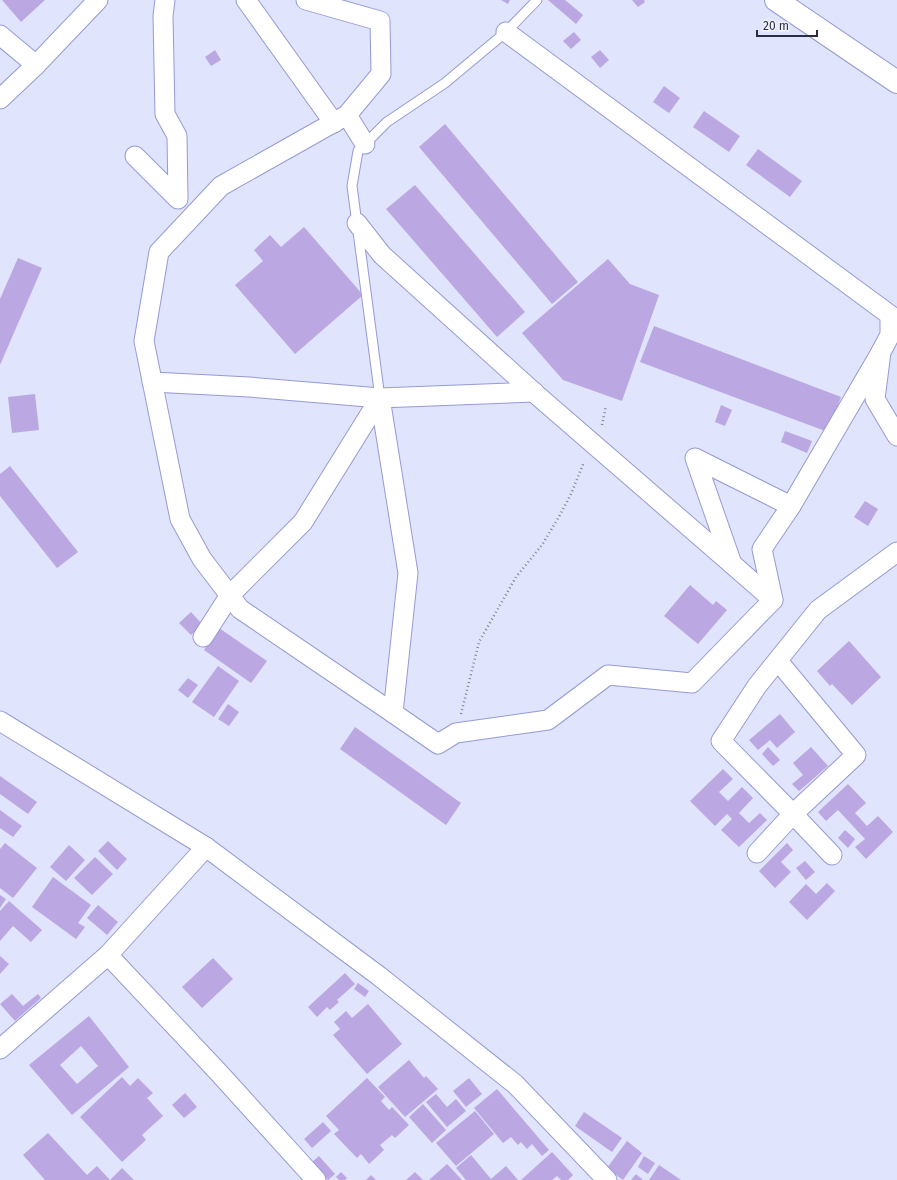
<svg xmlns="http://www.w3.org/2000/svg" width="897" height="1180" font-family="'Fira Sans',sans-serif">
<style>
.building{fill:#bba7e2;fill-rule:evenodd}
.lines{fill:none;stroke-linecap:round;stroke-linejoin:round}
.service-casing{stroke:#959ad5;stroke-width:11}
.minor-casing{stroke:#959ad5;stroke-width:21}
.tertiary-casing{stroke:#959ad5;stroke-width:24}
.path{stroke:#80829b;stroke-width:2.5;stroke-dasharray:1 3;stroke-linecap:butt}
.service{stroke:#fff;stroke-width:9}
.minor{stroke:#fff;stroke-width:19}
.tertiary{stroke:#fff;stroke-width:22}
</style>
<rect width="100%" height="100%" fill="#e1e4fd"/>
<g class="building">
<path d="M2 0H45L21 22Z"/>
<path d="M501 0H510L508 4Z"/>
<path d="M548 0H565L583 15 576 24Z"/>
<path d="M632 0H644L645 2 638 7Z"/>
<path d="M574 32 581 40 571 49 563 41Z"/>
<path d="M215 50 221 60 211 66 205 57Z"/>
<path d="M600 50 609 60 600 68 591 57Z"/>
<path d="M664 86 680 98 669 113 653 102Z"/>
<path d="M704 111 740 136 729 152 693 127Z"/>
<path d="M445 124 578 282 552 304 419 147Z"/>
<path d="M758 149 802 181 790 197 746 165Z"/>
<path d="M415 185 525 312 497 337 386 209Z"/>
<path d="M304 227 363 295 295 354 235 285 263 261 254 250 270 235 281 247Z"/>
<path d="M18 258 42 268 0 365V299Z"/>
<path d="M608 259 630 284 659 295 622 401 563 380 522 333Z"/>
<path d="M654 326 841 397 828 432 640 362Z"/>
<path d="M35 394 39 430 12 433 8 397Z"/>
<path d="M721 405 732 410 725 426 715 422Z"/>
<path d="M785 431 812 441 807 453 781 442Z"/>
<path d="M10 466 78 552 57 568 0 496V474Z"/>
<path d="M865 501 878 509 868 526 854 517Z"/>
<path d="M690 585 713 605 716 601 727 610 698 644 664 616Z"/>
<path d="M191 612 202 624 191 635 179 623Z"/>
<path d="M219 628 267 661 251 683 204 650Z"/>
<path d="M849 641 881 677 852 705 832 684 830 686 817 671Z"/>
<path d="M218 666 239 681 214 717 192 702Z"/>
<path d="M188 678 198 685 188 698 178 690Z"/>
<path d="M228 704 239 712 229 726 218 719Z"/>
<path d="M780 714 795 732 777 748 770 740 758 750 749 740Z"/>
<path d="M355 727 461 803 446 825 340 749Z"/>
<path d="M768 747 780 760 773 766 762 754Z"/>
<path d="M811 747 828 766 799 791 792 784 803 775 793 763Z"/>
<path d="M723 769 733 779 719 792 728 801 742 787 753 798 739 813 749 823 760 813 767 820 739 847 721 830 732 819 727 814 715 826 690 801Z"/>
<path d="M0 776 37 802 28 814 0 794Z"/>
<path d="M848 784 866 803 855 813 867 826 878 816 893 832 866 859 855 847 865 839 838 810 826 821 818 812Z"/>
<path d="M0 810 22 826 13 837 0 828Z"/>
<path d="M845 830 855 839 848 848 838 838Z"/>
<path d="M108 841 127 859 117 870 98 851Z"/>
<path d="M5 843 37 868 13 898 0 888V849Z"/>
<path d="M787 843 793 850 781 862 791 872 775 888 759 871Z"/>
<path d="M69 845 85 860 66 881 50 867Z"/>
<path d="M95 857 113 874 92 895 74 878Z"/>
<path d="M805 861 815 872 806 880 796 868Z"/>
<path d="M53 877 91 905 78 923 85 927 76 939 32 907Z"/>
<path d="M827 883 835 891 807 920 789 902 806 884 816 894Z"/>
<path d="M0 895 6 899 0 908Z"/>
<path d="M9 901 42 930 31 942 13 926 0 941V911Z"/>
<path d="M98 905 118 922 107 935 87 918Z"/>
<path d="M0 956 9 964 0 974Z"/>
<path d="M213 958 233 979 202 1008 182 987Z"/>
<path d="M345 973 355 984 337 1000 339 1002 330 1010 327 1007 317 1017 308 1007Z"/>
<path d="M358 983 369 991 365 997 354 989Z"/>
<path d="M12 994 23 1006 38 994 41 998 15 1021 0 1004Z"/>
<path d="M368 1004 402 1044 367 1074 333 1035 340 1029 334 1022 346 1011 352 1018Z"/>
<path d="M89 1016 129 1067 72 1115 29 1065ZM81 1046 98 1066 77 1084 60 1065Z"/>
<path d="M409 1060 424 1078 426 1076 438 1089 405 1117 378 1087Z"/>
<path d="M122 1077 130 1086 138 1078 153 1093 147 1098 163 1116 142 1135 146 1140 122 1162 80 1117Z"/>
<path d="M367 1078 385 1097 381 1101 389 1110 392 1107 409 1125 395 1138 392 1135 380 1145 384 1150 369 1164 361 1154 357 1158 334 1134 339 1130 326 1116Z"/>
<path d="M469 1078 482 1094 466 1107 453 1091Z"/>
<path d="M497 1089 549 1150 542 1156 532 1144 527 1149 521 1142 518 1145 511 1137 503 1143 474 1108Z"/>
<path d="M185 1093 197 1107 184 1118 172 1105Z"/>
<path d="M436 1094 447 1107 456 1099 466 1111 447 1127 426 1102Z"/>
<path d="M423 1104 446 1130 432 1143 409 1117Z"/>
<path d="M475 1111 494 1134 456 1166 436 1143Z"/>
<path d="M584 1112 622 1138 612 1152 575 1126Z"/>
<path d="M323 1122 331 1131 312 1148 304 1139Z"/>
<path d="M48 1133 87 1175 97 1166 110 1180 122 1168 134 1180H45L23 1155Z"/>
<path d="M627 1141 642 1153 623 1180 607 1168Z"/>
<path d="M552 1152 573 1175 568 1180H561L557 1176 552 1180H521Z"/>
<path d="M471 1155 491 1179 506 1166 518 1180H466L456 1168Z"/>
<path d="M319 1156 335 1174 328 1180 312 1162Z"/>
<path d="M644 1156 655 1163 648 1174 638 1167Z"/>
<path d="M447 1164 462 1180H429Z"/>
<path d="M659 1165 681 1180H649Z"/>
<path d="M341 1172 347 1178 345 1180H339L336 1177Z"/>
<path d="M415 1172 423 1180H406Z"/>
<path d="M636 1174 643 1180H631Z"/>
<path d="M371 1175 376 1180H366Z"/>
</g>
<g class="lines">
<g class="service-casing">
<path id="service" d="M380 398 352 186 358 151 387 122 445 83 506 32 537 0"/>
</g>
<g class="minor-casing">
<g id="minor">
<path d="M246 0 334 123"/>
<path d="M306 0 380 21 381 74 347 115 221 186 159 252 144 341 180 519 202 559 240 609 393 713"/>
<path d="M506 32 890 315V335L881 352 875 399 897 436"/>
<path d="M0 35 36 65"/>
<path d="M0 99 36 65 98 0"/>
<path d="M347 115 365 144"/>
<path d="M135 156 178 199 177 136 165 114 163 16 165 0"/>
<path d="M357 223 382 255 538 396 732 564"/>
<path d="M152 382 249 387 380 398 534 392"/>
<path d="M380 398 408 573 393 713 438 744 456 733 548 720 608 675 692 683 773 600 762 549 791 506 881 352"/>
<path d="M773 600 732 564 695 458 791 506"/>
<path d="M203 637 230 595 303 522 380 398"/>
<path d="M0 721 206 847 379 976 515 1084 607 1180"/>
<path d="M206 847 108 955 220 1074 316 1180"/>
<path d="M757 853 793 814 856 755 778 661"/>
<path d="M832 855 793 814 721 741 757 686 818 610 897 552"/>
<path d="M0 1049 108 955"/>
</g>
</g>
<g class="tertiary-casing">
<path id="tertiary" d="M776 0 897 82"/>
</g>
<g class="path">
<path d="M602 425 606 406"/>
<path d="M461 714 479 642 516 577 542 545 560 515 571 494 584 462"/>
</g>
<use href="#service" class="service"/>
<use href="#minor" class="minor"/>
<use href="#tertiary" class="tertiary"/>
</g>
<path d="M757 30v6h60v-6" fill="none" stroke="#2b2d45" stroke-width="2"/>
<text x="763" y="30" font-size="12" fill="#2b2d45" stroke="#f0f2ff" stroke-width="3" paint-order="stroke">20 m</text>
</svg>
